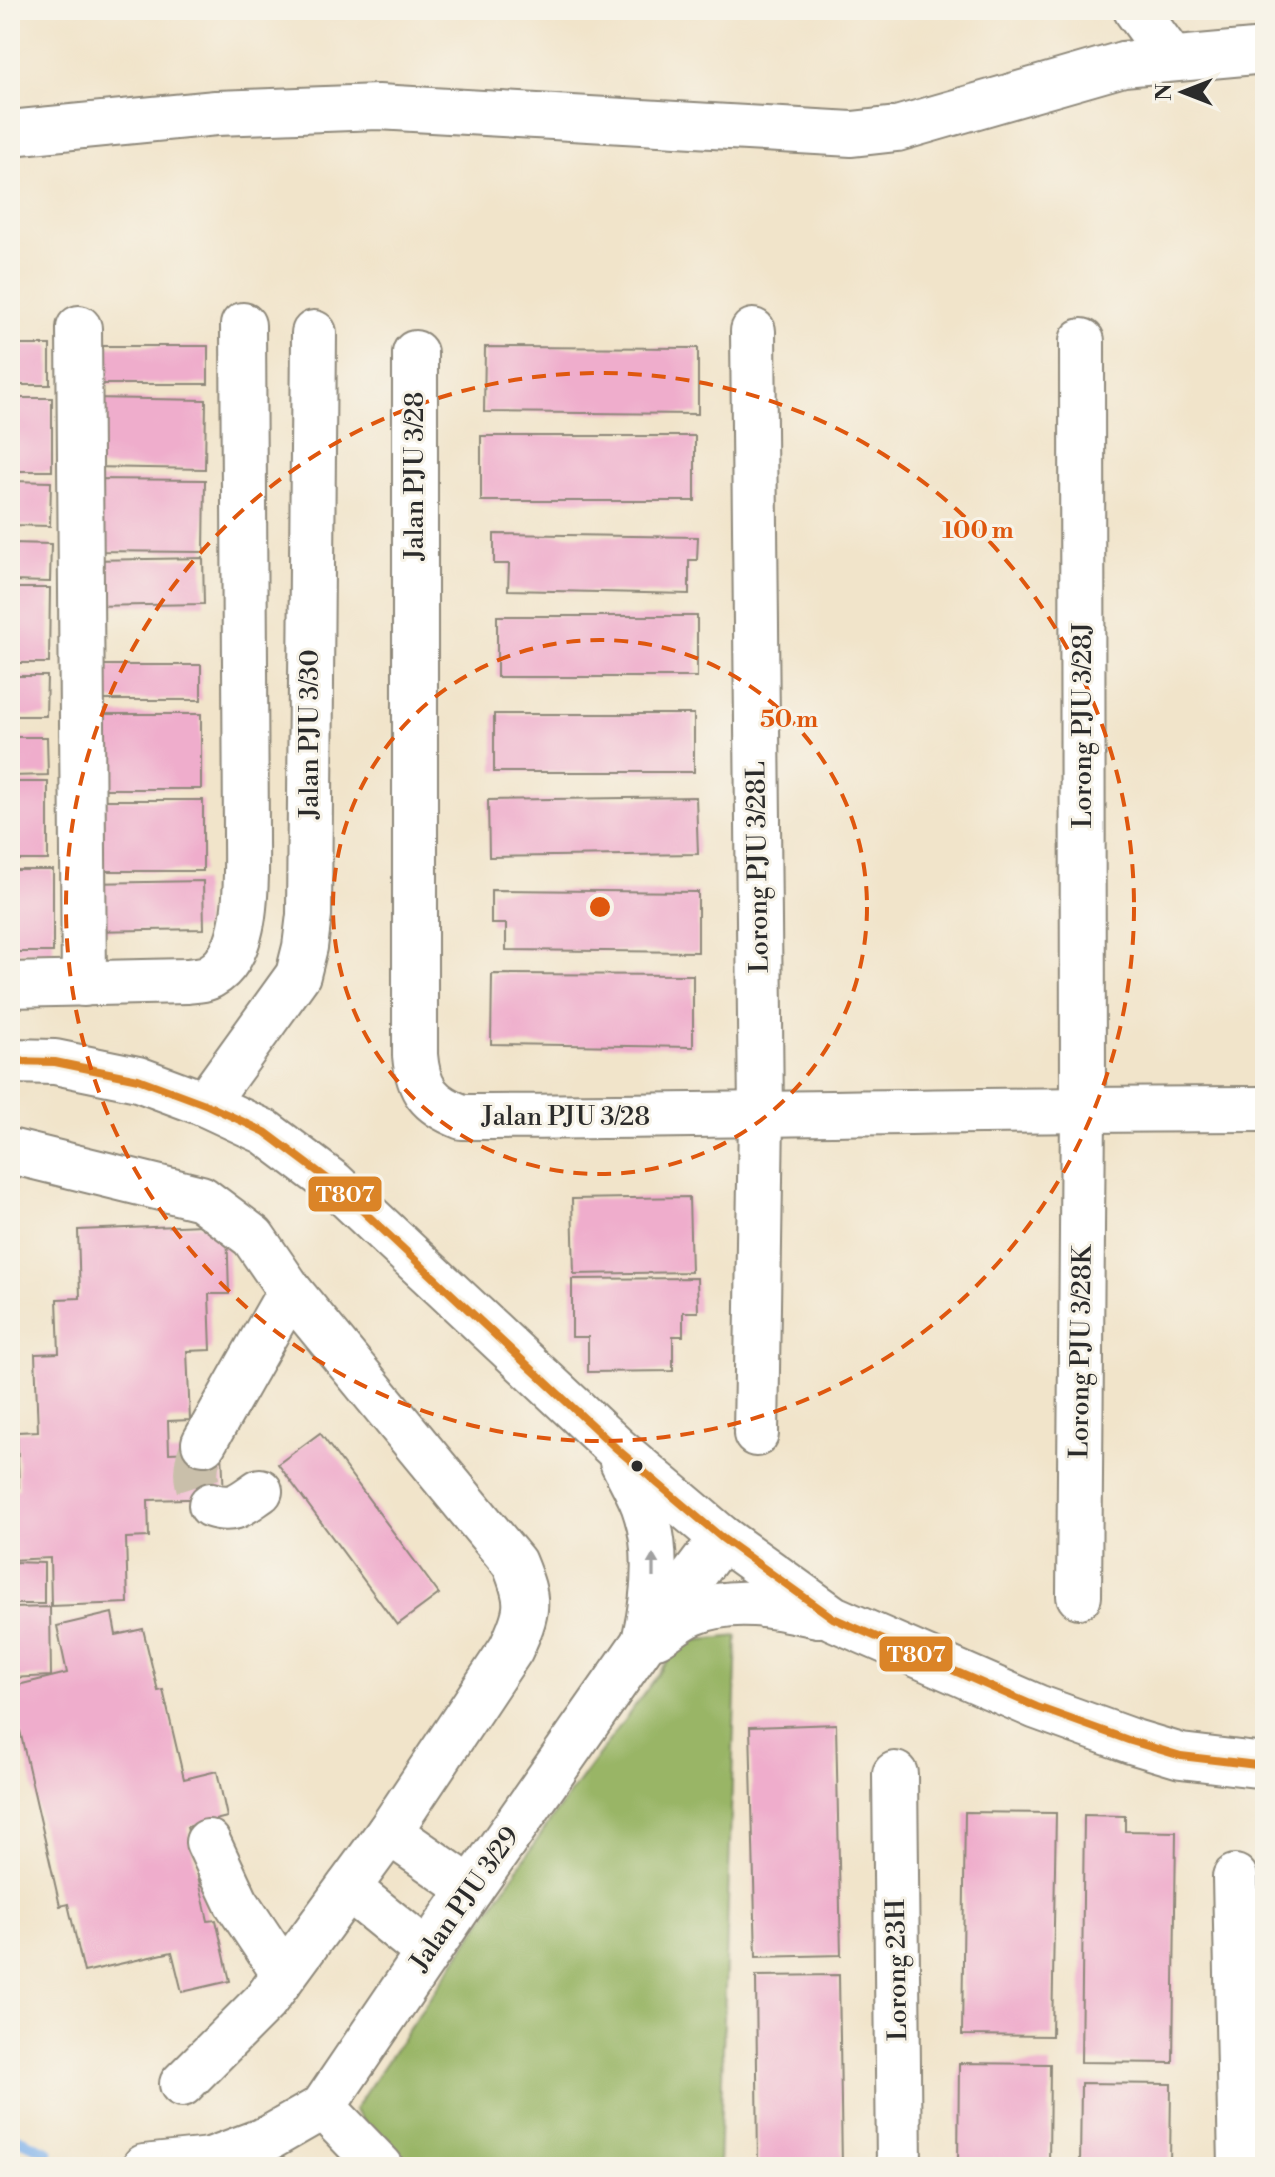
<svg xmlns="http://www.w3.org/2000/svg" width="1275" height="2177" font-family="'Libre Bodoni',serif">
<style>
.forest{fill:#99b566;stroke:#627048;stroke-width:2}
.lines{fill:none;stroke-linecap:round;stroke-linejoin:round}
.stream{stroke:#80b2ec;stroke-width:11}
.building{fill:#efadcc}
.minor-tunnel{stroke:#c9bfaa;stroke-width:44;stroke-dasharray:44 22;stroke-linecap:butt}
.minor-casing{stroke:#8e887a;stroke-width:48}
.minor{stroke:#fff;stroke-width:44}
.bus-1-casing{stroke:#f7f3e8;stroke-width:14}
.bus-1{stroke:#db8427;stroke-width:8}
.oneway{fill:#a0a0a0}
.ring{fill:none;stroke:#df570e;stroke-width:4;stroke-dasharray:14 10}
.bus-dot{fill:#2b2b2b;stroke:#f7f3e8;stroke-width:3}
.labels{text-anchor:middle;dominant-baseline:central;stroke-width:6;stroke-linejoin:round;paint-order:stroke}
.street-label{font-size:26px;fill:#2b2b2b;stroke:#f7f3e8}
.centre{fill:#df570e;stroke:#f7f3e8;stroke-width:4}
.ring-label{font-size:24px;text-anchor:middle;font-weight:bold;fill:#df570e;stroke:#f7f3e8;stroke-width:6;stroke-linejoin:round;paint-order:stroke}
.line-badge{stroke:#f7f3e8;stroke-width:3}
.badge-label{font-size:22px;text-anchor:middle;font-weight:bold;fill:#fff}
</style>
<rect width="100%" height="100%" fill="#f7f3e8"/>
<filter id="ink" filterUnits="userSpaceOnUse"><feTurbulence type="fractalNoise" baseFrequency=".0125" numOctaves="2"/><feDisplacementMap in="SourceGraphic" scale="16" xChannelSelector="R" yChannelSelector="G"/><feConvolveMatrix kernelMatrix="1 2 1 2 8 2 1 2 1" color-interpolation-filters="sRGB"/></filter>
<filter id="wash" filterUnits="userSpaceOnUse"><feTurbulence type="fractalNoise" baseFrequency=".006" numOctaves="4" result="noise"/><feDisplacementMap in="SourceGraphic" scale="32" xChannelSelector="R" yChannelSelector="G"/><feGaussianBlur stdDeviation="1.8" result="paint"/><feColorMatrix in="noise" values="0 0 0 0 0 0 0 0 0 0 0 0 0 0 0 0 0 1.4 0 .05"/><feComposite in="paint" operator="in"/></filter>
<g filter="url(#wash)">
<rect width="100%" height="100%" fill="#f1e4ca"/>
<path class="forest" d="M737 1636 719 2167H400L354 2110 552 1818 682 1642Z"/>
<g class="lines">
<path class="stream" d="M10 2135 48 2152"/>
</g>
<g id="blocks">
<g class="building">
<rect x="10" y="345" width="40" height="40"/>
<rect x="93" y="346" width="115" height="38"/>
<path d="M485 347 698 348V414L484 412Z"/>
<rect x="10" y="398" width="42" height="73"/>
<path d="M91 398 206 400 205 469 90 467Z"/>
<rect x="481" y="436" width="214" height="65"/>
<path d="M91 479 205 480 204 552 91 551Z"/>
<path d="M10 481 51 482 50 526 10 525Z"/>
<path d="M494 534 698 537 697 560H689V594L508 590 509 564H494Z"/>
<path d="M10 543 51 544 50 582 10 581Z"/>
<path d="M203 558 204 604 91 606 90 560Z"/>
<path d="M10 588H50L49 663H10Z"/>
<rect x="497" y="616" width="200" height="61"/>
<rect x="89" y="665" width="112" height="35"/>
<path d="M10 676H47L46 716H10Z"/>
<rect x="88" y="714" width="113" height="75"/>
<rect x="494" y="714" width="200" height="58"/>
<path d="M10 737H47L48 775 10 776Z"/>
<rect x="10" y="782" width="38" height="78"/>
<path d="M696 797 698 854 489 857 488 800Z"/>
<rect x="89" y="800" width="114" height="71"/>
<rect x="10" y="870" width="43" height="82"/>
<path d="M203 881 204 929 90 931 89 883Z"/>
<path d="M491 890 698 892V952L506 950V924H491Z"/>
<path d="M492 974 693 975V1047L491 1044Z"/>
<path d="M689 1197 691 1272 574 1274 572 1199Z"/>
<path d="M227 1224 229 1294H209L211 1350 187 1351 190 1420 168 1421 169 1453 222 1451 224 1498 148 1500 149 1537 126 1538 128 1603 51 1606 50 1558 10 1560V1490L19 1489 17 1432 38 1431 35 1354 59 1353 57 1299 80 1298 78 1230Z"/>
<path d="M697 1278 698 1312H683V1336H673V1371L588 1372V1337H572V1279Z"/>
<path d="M320 1433 439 1594 397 1625 278 1464Z"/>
<path d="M10 1562 44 1563V1604H10Z"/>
<path d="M50 1607 51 1676 10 1678V1608Z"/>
<path d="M112 1613 116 1635 143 1629 158 1691 163 1690 184 1779 217 1771 227 1817 187 1827 208 1921 216 1920 230 1981 182 1992 172 1952 84 1972 68 1904 60 1906 10 1687 67 1673 57 1626Z"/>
<path d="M836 1724 841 1955 756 1957 750 1727Z"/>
<path d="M965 1812 1056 1813 1052 2036 962 2035Z"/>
<path d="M1084 1815 1125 1816V1831L1176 1832 1173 2063 1081 2062Z"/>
<path d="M839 1975 842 2167H758L756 1976Z"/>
<path d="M959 2063 1050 2064 1049 2167H958Z"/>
<path d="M1081 2083 1171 2084 1170 2167H1080Z"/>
</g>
</g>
</g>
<g filter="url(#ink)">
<use href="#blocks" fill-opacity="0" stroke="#8e887a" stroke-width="2"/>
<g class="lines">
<path class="minor-tunnel" d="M204 1443C193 1466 192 1488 211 1505"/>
<g class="minor-casing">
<g id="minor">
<path d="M1136 10 1171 58"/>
<path d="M10 133 216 113 378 107 852 134 897 129 1123 64 1265 51"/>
<path d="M79 328 84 984"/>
<path d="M753 331 761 1116 756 1434"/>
<path d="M415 353V1055C418 1090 429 1104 462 1117 730 1116 997 1109 1265 1109"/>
<path d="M10 985 187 981C194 980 205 980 211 976 251 954 246 875 246 836L243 325"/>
<path d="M10 1061 55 1062 138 1079 205 1104 265 1132 333 1183 617 1449 722 1538 833 1618 1037 1707 1131 1741 1181 1756 1265 1766"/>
<path d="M205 1104 298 975 305 947 309 915 314 333"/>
<path d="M10 1151 201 1198 253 1237 290 1291 514 1563C530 1602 529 1610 511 1649L389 1832 265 2001 182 2084"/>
<path d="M204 1443 290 1291"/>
<path d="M622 1461C630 1478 641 1495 646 1513 659 1553 654 1597 645 1637"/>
<path d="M211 1505C234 1513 242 1503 260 1491"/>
<path d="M1079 1596 1083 1109 1082 341"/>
<path d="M656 1636C668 1629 680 1618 693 1613 734 1596 777 1606 818 1615"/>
<path d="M895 1774 899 2167"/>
<path d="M389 1832 471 1889"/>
<path d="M208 1842 236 1902 284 1974"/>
<path d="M1235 1877 1241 2167"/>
<path d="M348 1888 427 1952"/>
<path d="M323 2107 381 2167"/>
<path d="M144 2167 210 2160 269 2138 323 2107 471 1889 643 1643 722 1538"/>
</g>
</g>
<use href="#minor" class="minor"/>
<g class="bus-1-casing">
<path id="bus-1" d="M10 1061 55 1062 138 1079 205 1104 265 1132 333 1183 617 1449 722 1538 833 1618 1037 1707 1131 1741 1181 1756 1265 1766"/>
</g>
<use href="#bus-1" class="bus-1"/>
</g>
<defs><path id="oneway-solid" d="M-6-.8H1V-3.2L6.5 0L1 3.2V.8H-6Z" transform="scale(2)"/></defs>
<use class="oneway" href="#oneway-solid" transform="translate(653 1566) rotate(-90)"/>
</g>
<g class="ring">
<circle cx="600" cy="907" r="267"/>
<circle cx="600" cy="907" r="534"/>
</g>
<circle class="bus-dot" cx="637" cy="1466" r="7"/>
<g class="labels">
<g class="street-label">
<text transform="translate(415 476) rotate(-90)">Jalan PJU 3/28</text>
<text transform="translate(1083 725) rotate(-90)">Lorong PJU 3/28J</text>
<text transform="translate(310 734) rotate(-90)">Jalan PJU 3/30</text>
<text transform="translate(758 867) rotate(-91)">Lorong PJU 3/28L</text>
<text x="566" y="1117">Jalan PJU 3/28</text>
<text transform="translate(1081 1352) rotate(-89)">Lorong PJU 3/28K</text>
<text transform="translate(465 1899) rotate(-55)">Jalan PJU 3/29</text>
<text transform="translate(897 1970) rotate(-91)">Lorong 23H</text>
</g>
</g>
<circle cx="600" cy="907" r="12" class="centre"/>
<g class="ring-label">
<text x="978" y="538">100 m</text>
<text x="789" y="727">50 m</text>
</g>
<g class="line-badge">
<rect x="307" y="1175" width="76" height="38" rx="8" fill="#db8427"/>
<rect x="878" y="1635" width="76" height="38" rx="8" fill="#db8427"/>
</g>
<g class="badge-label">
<text x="345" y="1202">T807</text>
<text x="916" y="1662">T807</text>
</g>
<rect width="1275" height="2177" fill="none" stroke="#f7f3e8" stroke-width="40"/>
<g transform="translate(1183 92) rotate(270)" stroke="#f7f3e8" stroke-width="6" paint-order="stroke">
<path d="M0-6L14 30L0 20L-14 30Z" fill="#2b2b2b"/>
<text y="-12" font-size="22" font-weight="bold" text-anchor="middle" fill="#2b2b2b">N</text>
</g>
</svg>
